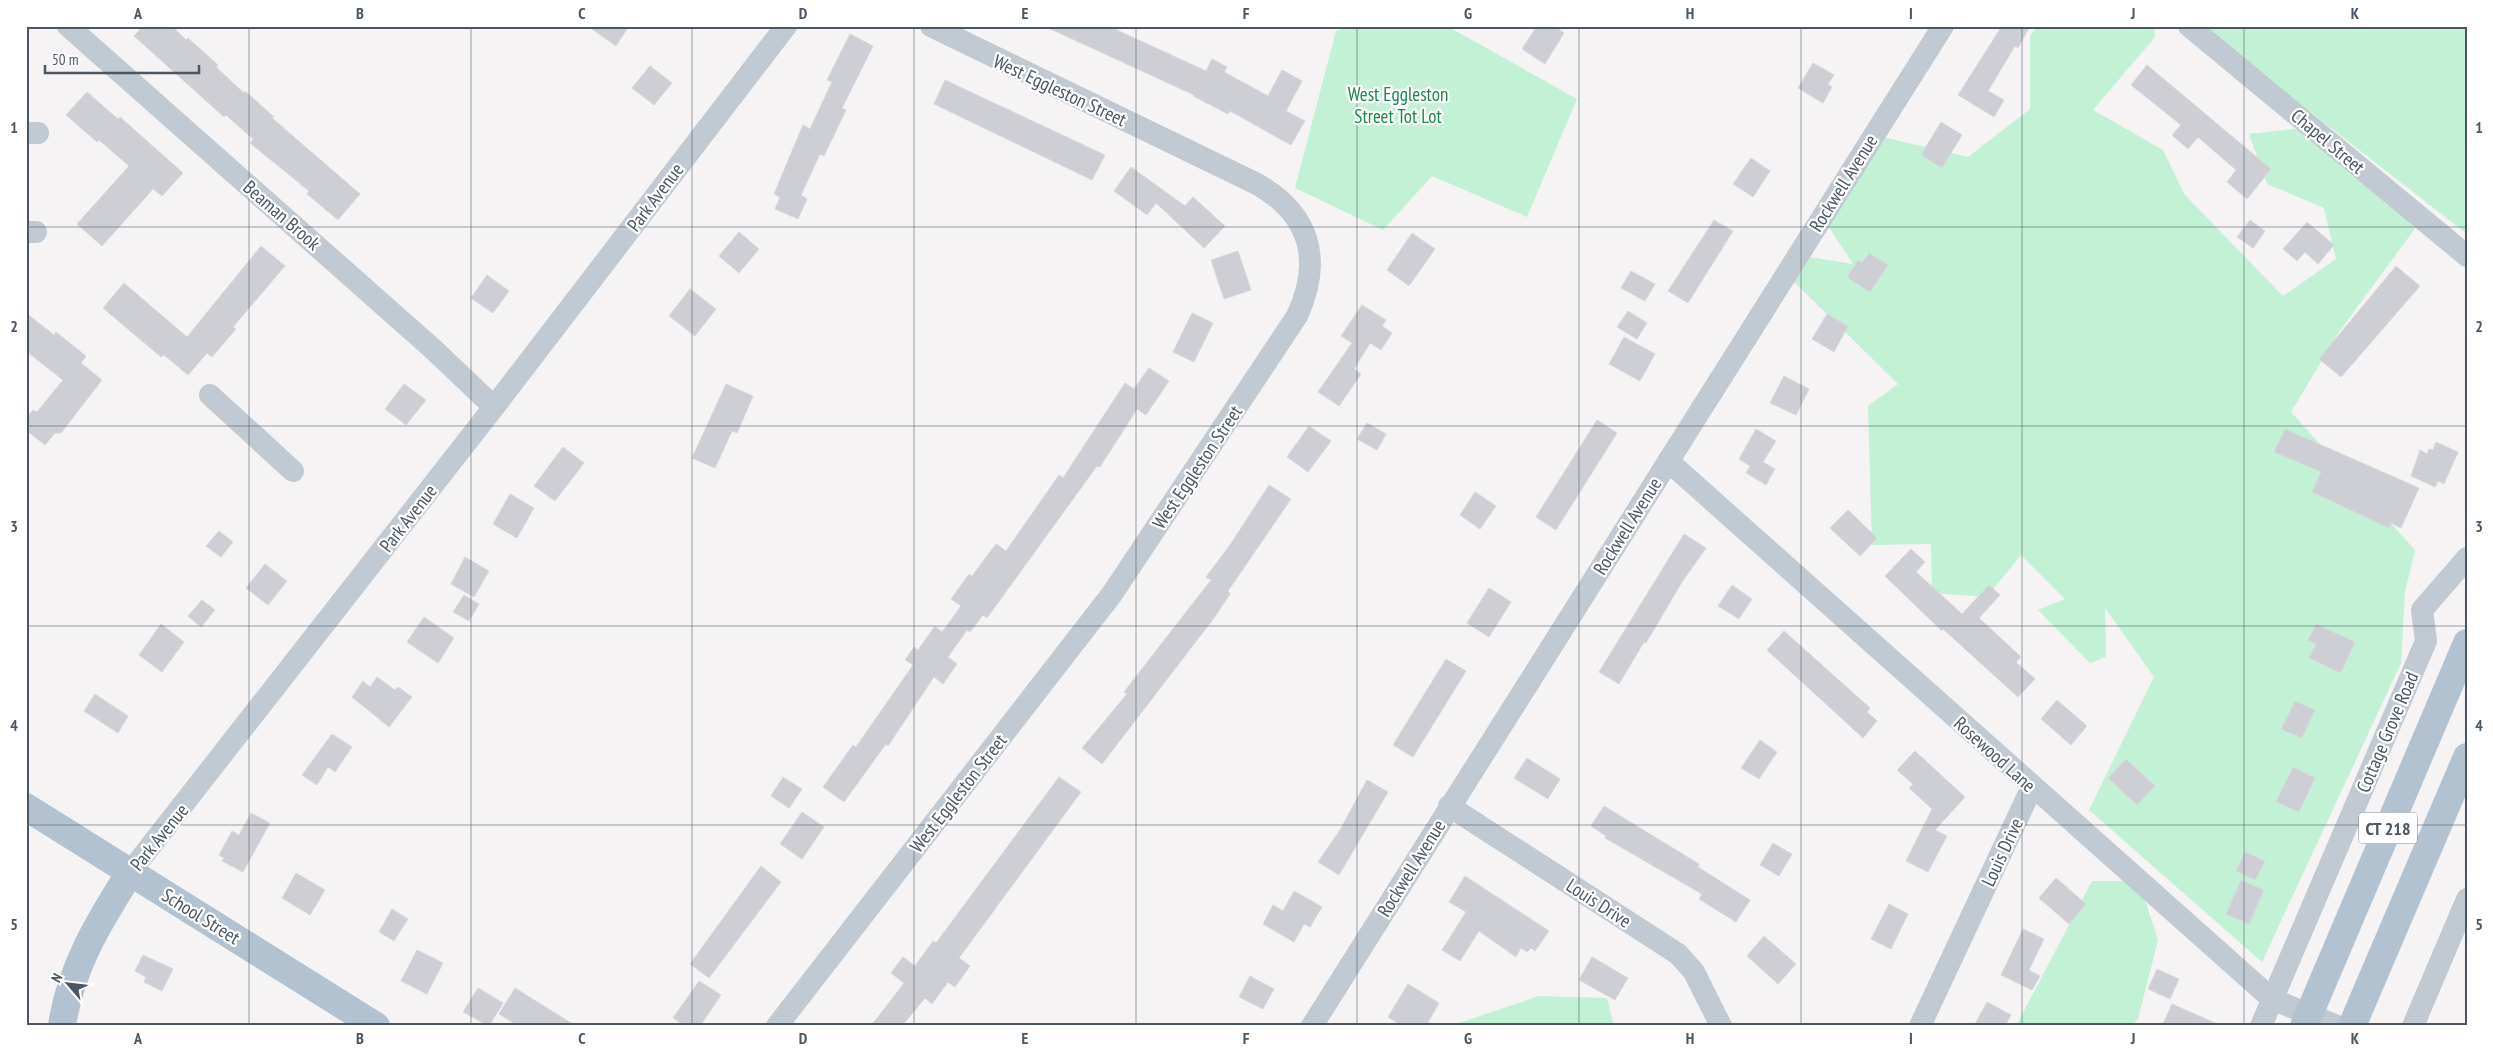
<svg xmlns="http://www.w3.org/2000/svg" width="2493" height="1052" font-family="'PT Sans Narrow',sans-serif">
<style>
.green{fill:#c3f1d5}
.building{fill:#cdcfd5;stroke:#d7d9de}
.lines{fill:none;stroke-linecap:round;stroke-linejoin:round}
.minor{stroke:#c1cad2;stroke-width:22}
.major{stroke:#b3c2d1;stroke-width:28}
.grid{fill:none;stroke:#4a5661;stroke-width:1;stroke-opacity:0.55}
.labels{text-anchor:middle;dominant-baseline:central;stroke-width:4.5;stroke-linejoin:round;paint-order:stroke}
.shield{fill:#fff;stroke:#808990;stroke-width:1}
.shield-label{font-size:18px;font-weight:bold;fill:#4a5661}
.street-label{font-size:19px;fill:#4a5661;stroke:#fff}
.park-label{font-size:19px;fill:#17864f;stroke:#fff}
.neatline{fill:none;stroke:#4a5661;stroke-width:2}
.grid-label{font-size:16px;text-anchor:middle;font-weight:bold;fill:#4a5661}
</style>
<rect width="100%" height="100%" fill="#f5f3f3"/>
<g class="green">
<path d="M1353 26H1447L1577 99 1527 217 1432 176 1383 230 1295 188 1336 31Z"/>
<path d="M2037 26H2154L2155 37 2093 110 2163 150 2184 194 2283 296 2336 259 2324 208 2267 184 2249 134 2311 127 2422 219 2339 332 2291 412 2415 550 2405 592 2401 663 2262 962 2089 810 2154 677 2105 608 2106 657 2090 663 2038 610 2065 599 2021 555 1987 597 1932 593 1931 544 1872 545 1868 406 1898 384 1786 274 1798 255 1853 264 1822 217 1874 135 1968 157 2030 109V36Z"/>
<path d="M2200 26H2467V234Z"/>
<path d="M2092 881H2139L2158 940 2138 1019 2131 1026H2016Z"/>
<path d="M1539 996 1607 998 1614 1026H1450Z"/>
</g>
<g class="building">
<path d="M143 26H172L186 40 188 38 218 65 216 67 244 93 245 91 274 117 272 118 360 194 338 220 307 194 309 191 250 143 253 139 226 115 224 117 134 36Z"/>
<path d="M588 26H629L616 46Z"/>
<path d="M1044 26H1108L1206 71 1212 59 1227 67 1224 72 1268 96 1282 70 1302 81 1286 111 1305 121 1291 145 1230 111 1228 114 1193 96 1194 95Z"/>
<path d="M1537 26H1554L1564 33 1545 64 1522 49Z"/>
<path d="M2002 26H2030L2018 48 2015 46 1988 91 2004 100 1994 117 1958 95Z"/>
<path d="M850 34 873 46 842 108 846 110 824 156 820 154 801 195 807 199 798 219 775 209 780 197 774 194 803 125 810 129 832 82 827 80Z"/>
<path d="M1813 63 1834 75 1828 84 1832 87 1823 103 1798 88Z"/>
<path d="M2147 65 2271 169 2247 199 2227 182 2236 170 2198 137 2188 149 2172 135 2181 125 2131 85Z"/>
<path d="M650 66 672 83 654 105 632 88Z"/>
<path d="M945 80 1105 155 1092 180 934 104Z"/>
<path d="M87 92 118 119 120 117 183 173 162 196 153 189 102 246 77 224 129 166 99 140 97 142 66 115Z"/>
<path d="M1941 122 1962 135 1942 168 1921 155Z"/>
<path d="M1751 158 1770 171 1753 197 1733 184Z"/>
<path d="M1131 167 1185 206 1193 197 1225 226 1204 248 1156 203 1147 215 1114 191Z"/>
<path d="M1714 220 1733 231 1688 303 1668 291Z"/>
<path d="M2250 220 2265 231 2253 248 2237 237Z"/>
<path d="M2307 222 2334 245 2318 264 2305 252 2297 261 2283 249Z"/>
<path d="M739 232 759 249 739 273 719 256Z"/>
<path d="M1412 233 1435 249 1409 286 1387 270Z"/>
<path d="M261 246 285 266 233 327 236 329 212 357 207 353 188 375 164 355 161 357 103 308 124 283 187 337Z"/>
<path d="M1238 251 1251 290 1224 299 1211 260Z"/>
<path d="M1869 253 1888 265 1870 292 1847 277 1858 260 1862 263Z"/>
<path d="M2396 266 2420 286 2341 377 2319 359Z"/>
<path d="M1631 271 1655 284 1645 301 1621 288Z"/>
<path d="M487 275 509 291 493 313 471 298Z"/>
<path d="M690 289 716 309 695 336 669 316Z"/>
<path d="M1362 305 1386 320 1382 326 1392 333 1381 350 1370 343 1354 369 1361 374 1339 406 1318 392 1352 343 1341 336Z"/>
<path d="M1628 311 1647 323 1637 339 1617 327Z"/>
<path d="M26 313 54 335 56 332 86 356 81 363 102 380 61 433H55L45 445 26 430V418L33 410 37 412 63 380 26 351Z"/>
<path d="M1192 313 1213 323 1194 362 1173 352Z"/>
<path d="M1827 314 1848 326 1834 352 1812 339Z"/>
<path d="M1624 337 1655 354 1640 381 1609 364Z"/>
<path d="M1149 368 1169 381 1146 415 1137 409 1100 467 1097 466 987 618 983 615 970 632 967 630 948 657 957 664 943 684 934 677 888 746 886 744 844 802 823 787 853 745 856 747 913 665 905 660 914 647 918 650 935 626 942 632 961 606 951 599 969 574 972 576 996 544 1006 551 1059 475 1063 478 1125 383 1134 389Z"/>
<path d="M1784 376 1809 389 1796 415 1770 403Z"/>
<path d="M404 384 426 400 406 425 385 409Z"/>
<path d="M726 384 753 396 737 433 732 431 715 468 692 458Z"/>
<path d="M1597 420 1617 433 1556 530 1536 517Z"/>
<path d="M1367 423 1386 434 1377 450 1357 439Z"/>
<path d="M1309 426 1331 441 1308 472 1287 457Z"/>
<path d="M1756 429 1776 441 1763 462 1775 469 1766 485 1746 473 1750 466 1739 459Z"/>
<path d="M2285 429 2419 488 2401 528 2391 523 2389 528 2312 492 2321 472 2274 452Z"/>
<path d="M2436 442 2458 452 2444 484 2438 481 2435 487 2411 476 2420 450 2427 454 2429 449 2433 450Z"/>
<path d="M563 447 584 463 555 501 534 486Z"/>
<path d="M1269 485 1291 499 1228 591 1230 594 1214 618 1102 764 1082 748 1127 694 1124 692 1211 580 1206 577 1230 545Z"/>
<path d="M1475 492 1496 506 1480 529 1460 515Z"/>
<path d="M510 494 534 508 517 538 493 524Z"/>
<path d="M1848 510 1877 538 1860 556 1830 528Z"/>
<path d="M219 531 233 542 221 557 206 546Z"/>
<path d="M1684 534 1706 548 1682 582 1646 643 1644 642 1619 684 1599 672Z"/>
<path d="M1911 549 1925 562 1916 572 1962 614 1989 585 2000 595 1979 618 2021 657 2016 662 2035 679 2018 697 1943 629 1942 631 1885 576Z"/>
<path d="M465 557 489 571 474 597 451 584Z"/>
<path d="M265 564 287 581 268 605 246 588Z"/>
<path d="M1732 585 1752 599 1739 619 1718 606Z"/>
<path d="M1489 588 1511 602 1489 637 1467 623Z"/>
<path d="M464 595 479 604 469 621 453 612Z"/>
<path d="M202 600 215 610 201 627 188 616Z"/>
<path d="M424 617 454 638 438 663 407 642Z"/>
<path d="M161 624 184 642 162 672 139 655Z"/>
<path d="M2316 624 2355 642 2341 673 2309 658 2316 644 2308 640Z"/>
<path d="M1784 631 1870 708 1867 712 1877 721 1863 738 1767 650Z"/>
<path d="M1446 659 1466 671 1413 757 1393 745Z"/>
<path d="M377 677 395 690 398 687 412 697 389 727 352 697 363 681 370 687Z"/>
<path d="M95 694 128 716 118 733 84 711Z"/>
<path d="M2057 700 2087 726 2071 745 2041 719Z"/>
<path d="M2295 701 2315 710 2302 738 2281 729Z"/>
<path d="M332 734 352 747 335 772 328 767 317 785 302 775Z"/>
<path d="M1760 740 1777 752 1759 779 1741 768Z"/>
<path d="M1915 751 1965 797 1935 830 1947 836 1928 872 1906 861 1932 809 1909 788 1913 784 1897 770Z"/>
<path d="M1527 758 1560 779 1548 799 1514 778Z"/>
<path d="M2126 759 2155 786 2137 805 2108 778Z"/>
<path d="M2293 767 2315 778 2299 812 2276 802Z"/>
<path d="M783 777 802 789 789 808 771 796Z"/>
<path d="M1059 777 1081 792 959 958 970 966 955 987 948 982 932 1004 925 998 902 1026H871L904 983 891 973 903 957 915 966 933 941 936 943Z"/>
<path d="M1367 780 1388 792 1339 875 1318 862 1340 830Z"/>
<path d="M1604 806 1699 864 1698 867 1750 900 1736 922 1699 899 1702 894 1605 838 1606 836 1591 826Z"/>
<path d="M802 812 824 827 802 859 780 844Z"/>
<path d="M251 813 270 823 243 872 222 861 224 858 219 855 232 831 239 835Z"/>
<path d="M1773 843 1792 854 1779 876 1760 865Z"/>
<path d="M2245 852 2265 861 2255 880 2236 871Z"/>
<path d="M761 866 781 882 709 978 690 964Z"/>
<path d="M296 873 325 890 310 915 282 898Z"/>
<path d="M1465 876 1549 931 1535 951 1531 948 1527 952 1521 948 1516 957 1479 931 1460 961 1442 950 1466 912 1449 902Z"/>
<path d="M2056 878 2086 904 2069 924 2039 898Z"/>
<path d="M2241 880 2264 890 2249 924 2226 914Z"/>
<path d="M1294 891 1322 907 1310 927 1304 924 1294 942 1263 924 1273 905 1283 911Z"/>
<path d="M1889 904 1908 914 1891 949 1871 939Z"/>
<path d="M392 909 408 919 394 941 379 932Z"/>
<path d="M2023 929 2044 939 2029 970 2040 976 2032 990 2001 975Z"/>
<path d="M1764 936 1796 964 1778 984 1747 956Z"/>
<path d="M417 950 443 963 427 994 401 981Z"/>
<path d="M143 955 173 969 162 991 144 982 146 977 135 971Z"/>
<path d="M1592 957 1628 978 1615 1000 1579 980Z"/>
<path d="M2157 969 2179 979 2170 999 2148 989Z"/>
<path d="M1250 976 1274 989 1263 1009 1239 997Z"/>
<path d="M699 981 721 995 700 1026H685L673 1018Z"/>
<path d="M1408 984 1439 1003 1426 1026H1402L1388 1017Z"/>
<path d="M478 988 503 1003 489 1026 463 1012Z"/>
<path d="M515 988 576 1026H518L499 1014Z"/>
<path d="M1987 1002 2011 1015 2005 1026H1974Z"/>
<path d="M2172 1004 2222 1026H2162Z"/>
</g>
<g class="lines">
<g class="minor">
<path d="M68 26 433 349 494 407"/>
<path d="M2189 26 2467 256"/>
<path d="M26 133H38"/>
<path d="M26 232H36"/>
<path d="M210 395 293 471"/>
<path d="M1668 461 2272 999 2337 1026"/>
<path d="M1449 806 1678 954 1694 972 1721 1026"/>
<path d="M131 871 494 407 786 26"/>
<path d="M777 1026 1112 594 1297 316C1323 260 1310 213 1255 183L931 26"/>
<path d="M1312 1026 1943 26"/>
<path d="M1920 1026 2032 787"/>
<path d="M2261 1026 2426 641 2422 610 2467 558"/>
<path d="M2413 1026 2467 899"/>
</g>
<g class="major">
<path d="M26 807 376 1026"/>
<path d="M62 1026C70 968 100 920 131 871"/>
<path d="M2304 1026 2467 643"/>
<path d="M2352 1026 2467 757"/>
</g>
</g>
<path class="grid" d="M249 26V1026M471 26V1026M692 26V1026M914 26V1026M1136 26V1026M1357 26V1026M1579 26V1026M1801 26V1026M2022 26V1026M2244 26V1026M26 227H2467M26 426H2467M26 626H2467M26 825H2467"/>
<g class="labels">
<rect class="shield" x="2359" y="812.5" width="58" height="31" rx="4"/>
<g class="shield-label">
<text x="2388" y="828">CT 218</text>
</g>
<g class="street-label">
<text transform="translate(1060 90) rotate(25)">West Eggleston Street</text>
<text transform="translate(2328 141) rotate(40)">Chapel Street</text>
<text transform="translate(1843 183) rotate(-58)">Rockwell Avenue</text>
<text transform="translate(655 197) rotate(-53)">Park Avenue</text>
<text transform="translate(282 215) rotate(41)">Beaman Brook</text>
<text transform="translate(1197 467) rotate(-56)">West Eggleston Street</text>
<text transform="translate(408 518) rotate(-52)">Park Avenue</text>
<text transform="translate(1627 526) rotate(-58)">Rockwell Avenue</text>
<text transform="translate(2387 732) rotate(-67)">Cottage Grove Road</text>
<text transform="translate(1995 754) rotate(42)">Rosewood Lane</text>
<text transform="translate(958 793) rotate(-52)">West Eggleston Street</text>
<text transform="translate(159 837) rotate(-51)">Park Avenue</text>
<text transform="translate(2002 852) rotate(-65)">Louis Drive</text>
<text transform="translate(1411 868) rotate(-58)">Rockwell Avenue</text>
<text transform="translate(1599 903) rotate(33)">Louis Drive</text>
<text transform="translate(201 916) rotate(32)">School Street</text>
</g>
<g class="park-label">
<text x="1398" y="94">West Eggleston<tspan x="1398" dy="22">Street Tot Lot</tspan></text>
</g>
</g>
<rect width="2493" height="1052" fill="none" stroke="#ffffff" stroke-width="55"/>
<g transform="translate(68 984) rotate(298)" stroke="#ffffff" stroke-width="4" paint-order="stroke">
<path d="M0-4L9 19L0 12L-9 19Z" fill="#4a5661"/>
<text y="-8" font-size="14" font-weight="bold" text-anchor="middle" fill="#4a5661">N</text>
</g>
<path d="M45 65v8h154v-8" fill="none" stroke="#4a5661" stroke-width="2.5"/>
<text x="52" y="65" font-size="15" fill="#4a5661" stroke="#ffffff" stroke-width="4" paint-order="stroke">50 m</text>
<rect x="28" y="28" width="2438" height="996" class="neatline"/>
<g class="grid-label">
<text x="138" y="19">A</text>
<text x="360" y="19">B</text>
<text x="582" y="19">C</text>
<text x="803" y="19">D</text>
<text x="1025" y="19">E</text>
<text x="1246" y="19">F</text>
<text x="1468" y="19">G</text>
<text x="1690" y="19">H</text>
<text x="1911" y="19">I</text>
<text x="2133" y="19">J</text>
<text x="2355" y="19">K</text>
<text x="14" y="133">1</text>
<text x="2479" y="133">1</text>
<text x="14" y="332">2</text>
<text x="2479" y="332">2</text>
<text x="14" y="532">3</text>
<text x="2479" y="532">3</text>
<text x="14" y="731">4</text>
<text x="2479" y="731">4</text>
<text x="14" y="930">5</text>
<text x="2479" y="930">5</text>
<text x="138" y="1044">A</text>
<text x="360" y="1044">B</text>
<text x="582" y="1044">C</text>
<text x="803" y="1044">D</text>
<text x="1025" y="1044">E</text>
<text x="1246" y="1044">F</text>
<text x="1468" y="1044">G</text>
<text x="1690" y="1044">H</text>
<text x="1911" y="1044">I</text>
<text x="2133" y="1044">J</text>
<text x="2355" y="1044">K</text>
</g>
</svg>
